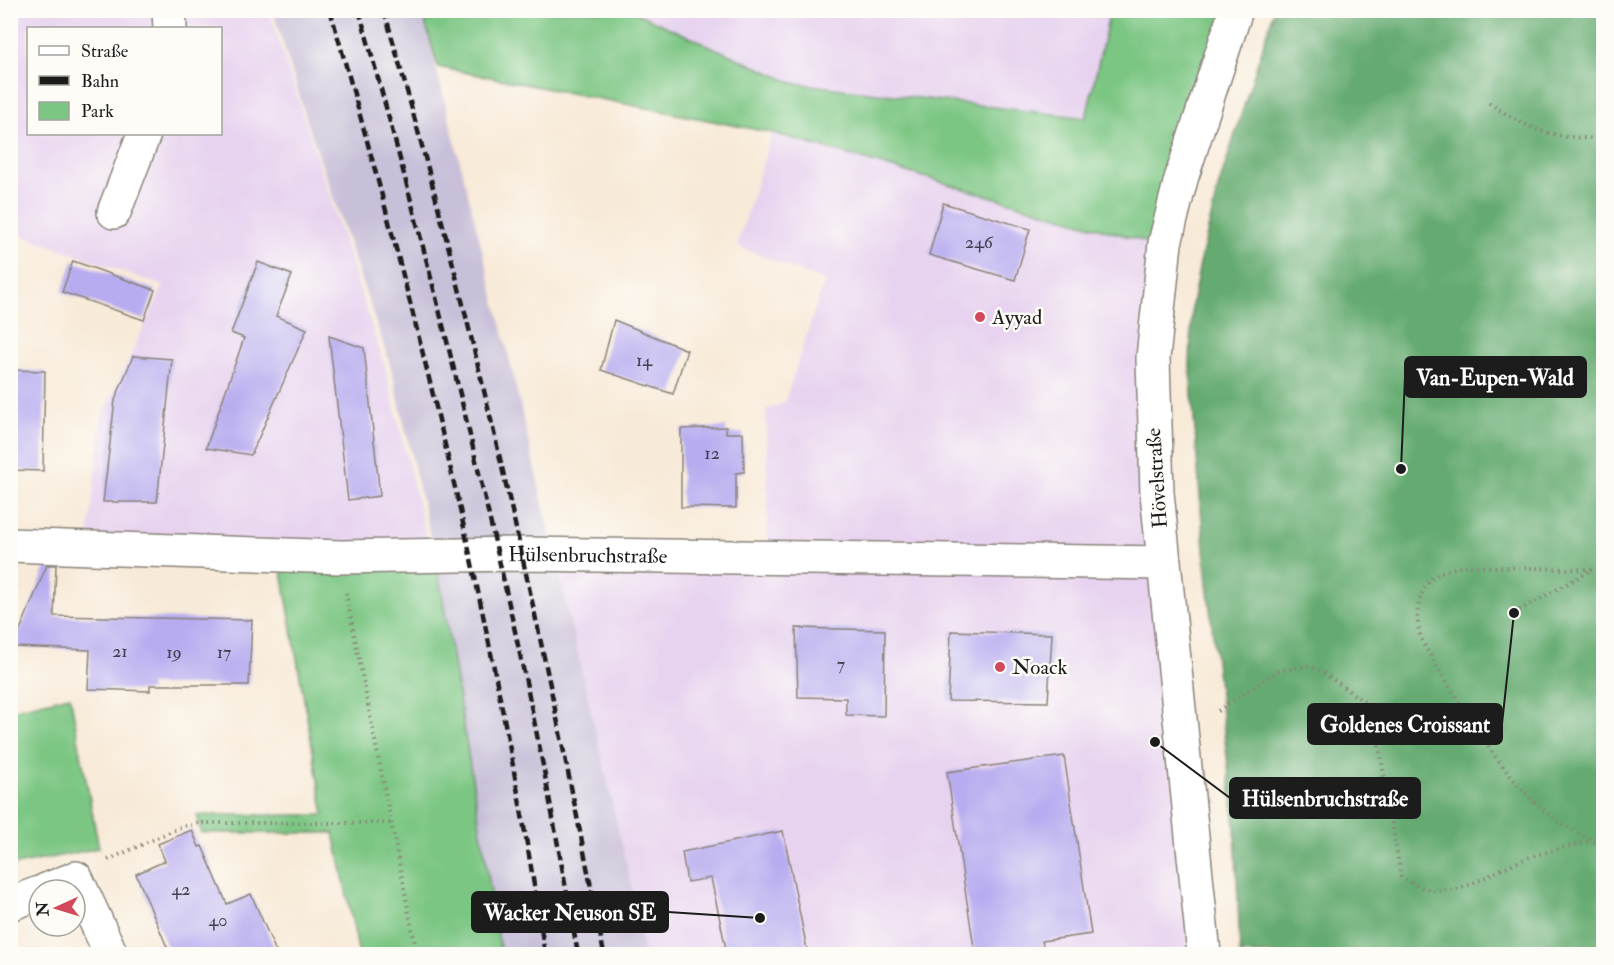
<svg xmlns="http://www.w3.org/2000/svg" width="1614" height="965" font-family="'IM FELL Double Pica',serif">
<style>
.built{fill:#e7d2ef;fill-rule:evenodd}
.industrial{fill:#c8bfd8}
.green{fill:#7cc683;stroke:#4c7150;stroke-width:1.5}
.forest{fill:#65ab71;stroke:#406446;stroke-width:1.5}
.building{fill:#b7acf0}
.lines{fill:none;stroke-linecap:round;stroke-linejoin:round}
.minor-casing{stroke:#8a837a;stroke-width:36}
.major-casing{stroke:#8a837a;stroke-width:36}
.path{stroke:#8a837a;stroke-width:4;stroke-dasharray:1.5 4.5;stroke-linecap:butt}
.minor{stroke:#fff;stroke-width:33}
.major{stroke:#fff;stroke-width:33}
.rail{stroke:#1c1c1c;stroke-width:4.5;stroke-dasharray:9 4.5;stroke-linecap:butt}
.poi-dot{fill:#d1495b;stroke:#fdfcf7;stroke-width:2}
.labels{text-anchor:middle;dominant-baseline:central;stroke-width:5;stroke-linejoin:round;paint-order:stroke}
.number-label{font-size:18px;fill:#434051}
.poi-label{font-size:21px;fill:#1c1c1c;stroke:#fdfcf7;text-anchor:start}
.street-label{font-size:21px;fill:#1c1c1c;stroke:#fdfcf7}
.leader{fill:none;stroke:#1c1c1c;stroke-width:2}
.callout-dot{fill:#1c1c1c;stroke:#fdfcf7;stroke-width:2}
.callout{fill:#1c1c1c;stroke:#1c1c1c;stroke-width:2}
.callout-label{font-size:22px;text-anchor:middle;font-weight:bold;fill:#fff}
</style>
<rect width="100%" height="100%" fill="#fdfcf7"/>
<filter id="ink" filterUnits="userSpaceOnUse"><feTurbulence type="fractalNoise" baseFrequency=".0167" numOctaves="2"/><feDisplacementMap in="SourceGraphic" scale="12" xChannelSelector="R" yChannelSelector="G"/><feConvolveMatrix kernelMatrix="1 2 1 2 8 2 1 2 1" color-interpolation-filters="sRGB"/></filter>
<filter id="wash" filterUnits="userSpaceOnUse"><feTurbulence type="fractalNoise" baseFrequency=".008" numOctaves="4" result="noise"/><feDisplacementMap in="SourceGraphic" scale="24" xChannelSelector="R" yChannelSelector="G"/><feGaussianBlur stdDeviation="1.35" result="paint"/><feColorMatrix in="noise" values="0 0 0 0 0 0 0 0 0 0 0 0 0 0 0 0 0 1.4 0 .05"/><feComposite in="paint" operator="in"/></filter>
<g filter="url(#wash)">
<rect width="100%" height="100%" fill="#f8ead8"/>
<g class="built">
<path d="M10 11H269L385 367 429 548 88 540 102 416 163 286 11 231ZM28 28H220V134H28Z"/>
<path d="M632 11H1110L1086 118 793 83Z"/>
<path d="M772 133 1157 245 1154 552 768 550 766 410 785 402 824 281 737 246Z"/>
<path d="M555 565 1156 571 1195 954H644L632 888Z"/>
</g>
<path class="industrial" d="M273 11H422L505 340 632 888 644 954H501L437 565 391 367 309 127Z"/>
<g class="green">
<path d="M422 11H632L793 83 1086 118 1110 11H1230L1157 245 773 133 438 67Z"/>
<path d="M280 561 437 565 501 954H359L334 833H201L197 815H324Z"/>
<path d="M70 696 99 848 11 866V710Z"/>
</g>
<path class="forest" d="M1274 11H1603V954H1240L1235 827 1206 574 1190 367 1192 305 1200 263 1218 188Z"/>
<g id="blocks">
<g class="building">
<path d="M943 203 1030 229 1015 280 929 255Z"/>
<path d="M73 261 155 290 144 320 62 292Z"/>
<path d="M258 262 292 275 276 316 307 329 251 455 206 448 244 338 231 333Z"/>
<path d="M614 320 687 350 673 394 601 370Z"/>
<path d="M329 336 364 348 380 496 348 500Z"/>
<path d="M133 356 172 359 157 502H103L115 400Z"/>
<path d="M10 370 45 371 43 471 10 470Z"/>
<path d="M726 427V433H743L744 472 736 473V508L681 507V429Z"/>
<path d="M47 565H56L54 616 252 620 249 685H150V691L88 689 90 650 13 647Z"/>
<path d="M796 628 885 630 884 716 846 715V698L798 697Z"/>
<path d="M951 631 1052 634 1048 702 948 701Z"/>
<path d="M1064 756 1091 934 1042 941 1045 954H975L947 772Z"/>
<path d="M192 830 199 847 202 846 227 904 251 894 277 954H170L136 874 165 861 158 844Z"/>
<path d="M783 831 808 954H727L711 878 687 882 682 852Z"/>
</g>
</g>
</g>
<g filter="url(#ink)">
<use href="#blocks" fill-opacity="0" stroke="#8a837a" stroke-width="1.5"/>
<g class="lines">
<g class="minor-casing">
<g id="minor">
<path d="M169 10 170 28"/>
<path d="M114 212 144 134"/>
<path id="s1" d="M10 545 340 557 523 554 1164 563"/>
<path d="M46 890 76 878 111 954"/>
<path d="M10 904 39 893"/>
</g>
</g>
<g class="major-casing">
<path id="major" d="M1204 954 1157 493 1153 358 1165 243 1181 179 1236 10"/>
</g>
<g class="path">
<path d="M1489 103C1531 131 1552 139 1604 138"/>
<path d="M1604 570 1465 566C1456 568 1446 569 1438 574 1414 589 1413 625 1425 647 1465 709 1498 777 1559 822 1573 831 1589 839 1604 847"/>
<path d="M346 593 417 954"/>
<path d="M1514 613 1590 571"/>
<path d="M1373 710 1401 877C1450 910 1480 875 1525 859 1546 851 1570 846 1592 841"/>
<path d="M1218 711 1277 671 1308 666 1321 671 1384 716 1433 729H1474"/>
<path d="M108 860 183 826 203 823H391"/>
</g>
<use href="#minor" class="minor"/>
<use href="#major" class="major"/>
<g class="rail">
<path d="M330 10C420 320 496 635 545 954"/>
<path d="M359 10C423 237 480 466 529 696 547 782 562 868 578 954"/>
<path d="M384 10C474 321 543 637 604 954"/>
</g>
</g>
</g>
<g class="poi-dot">
<circle cx="980" cy="317" r="6"/>
<circle cx="1000" cy="667" r="6"/>
</g>
<g class="labels">
<g class="number-label">
<text x="979" y="242">246</text>
<text x="644" y="360">14</text>
<text x="712" y="453">12</text>
<text x="120" y="651">21</text>
<text x="174" y="652">19</text>
<text x="224" y="652">17</text>
<text x="841" y="664">7</text>
<text x="181" y="889">42</text>
<text x="218" y="920">40</text>
</g>
<g class="poi-label">
<text x="992" y="317">Ayyad</text>
<text x="1012" y="667">Noack</text>
</g>
<g class="street-label">
<text transform="translate(1157 478) rotate(-94)">Hövelstraße</text>
<text stroke="none"><textPath href="#s1" startOffset="578">Hülsenbruchstraße</textPath></text>
</g>
</g>
<path class="leader" d="M1401 469L1405 377M1514 613L1502 724M1155 742L1230 798M760 918L668 912"/>
<g class="callout-dot">
<circle cx="1401" cy="469" r="6"/>
<circle cx="1514" cy="613" r="6"/>
<circle cx="1155" cy="742" r="6"/>
<circle cx="760" cy="918" r="6"/>
</g>
<g class="callout">
<rect x="1405" y="357" width="181" height="40" rx="6"/>
<rect x="1308" y="704" width="194" height="40" rx="6"/>
<rect x="1230" y="778" width="190" height="40" rx="6"/>
<rect x="472" y="892" width="196" height="40" rx="6"/>
</g>
<g class="callout-label">
<text x="1495" y="385">Van-Eupen-Wald</text>
<text x="1405" y="732">Goldenes Croissant</text>
<text x="1325" y="806">Hülsenbruchstraße</text>
<text x="570" y="920">Wacker Neuson SE</text>
</g>
<rect width="1614" height="965" fill="none" stroke="#fdfcf7" stroke-width="36"/>
<rect x="27" y="27" width="195" height="108" fill="#fdfcf7" stroke="#a3a29f" stroke-width="1.5"/>
<rect x="39" y="46" width="30" height="9" fill="#ffffff" stroke="#a3a29f" stroke-width="1.5"/>
<text x="81" y="57" font-size="18" fill="#1c1c1c">Straße</text>
<rect x="39" y="76" width="30" height="9" fill="#1c1c1c" stroke="#a3a29f" stroke-width="1.5"/>
<text x="81" y="87" font-size="18" fill="#1c1c1c">Bahn</text>
<rect x="39" y="102" width="30" height="18" fill="#7cc683" stroke="#a3a29f" stroke-width="1.5"/>
<text x="81" y="117" font-size="18" fill="#1c1c1c">Park</text>
<g transform="translate(57 908) rotate(266)"><circle r="28" fill="#fdfcf7" stroke="#a3a29f" stroke-width="1.5"/>
<path d="M0-4.5L10 22L0 15L-10 22Z" fill="#d1495b"/>
<text y="-9" font-size="16" font-weight="bold" text-anchor="middle" fill="#1c1c1c">N</text>
</g>
</svg>
